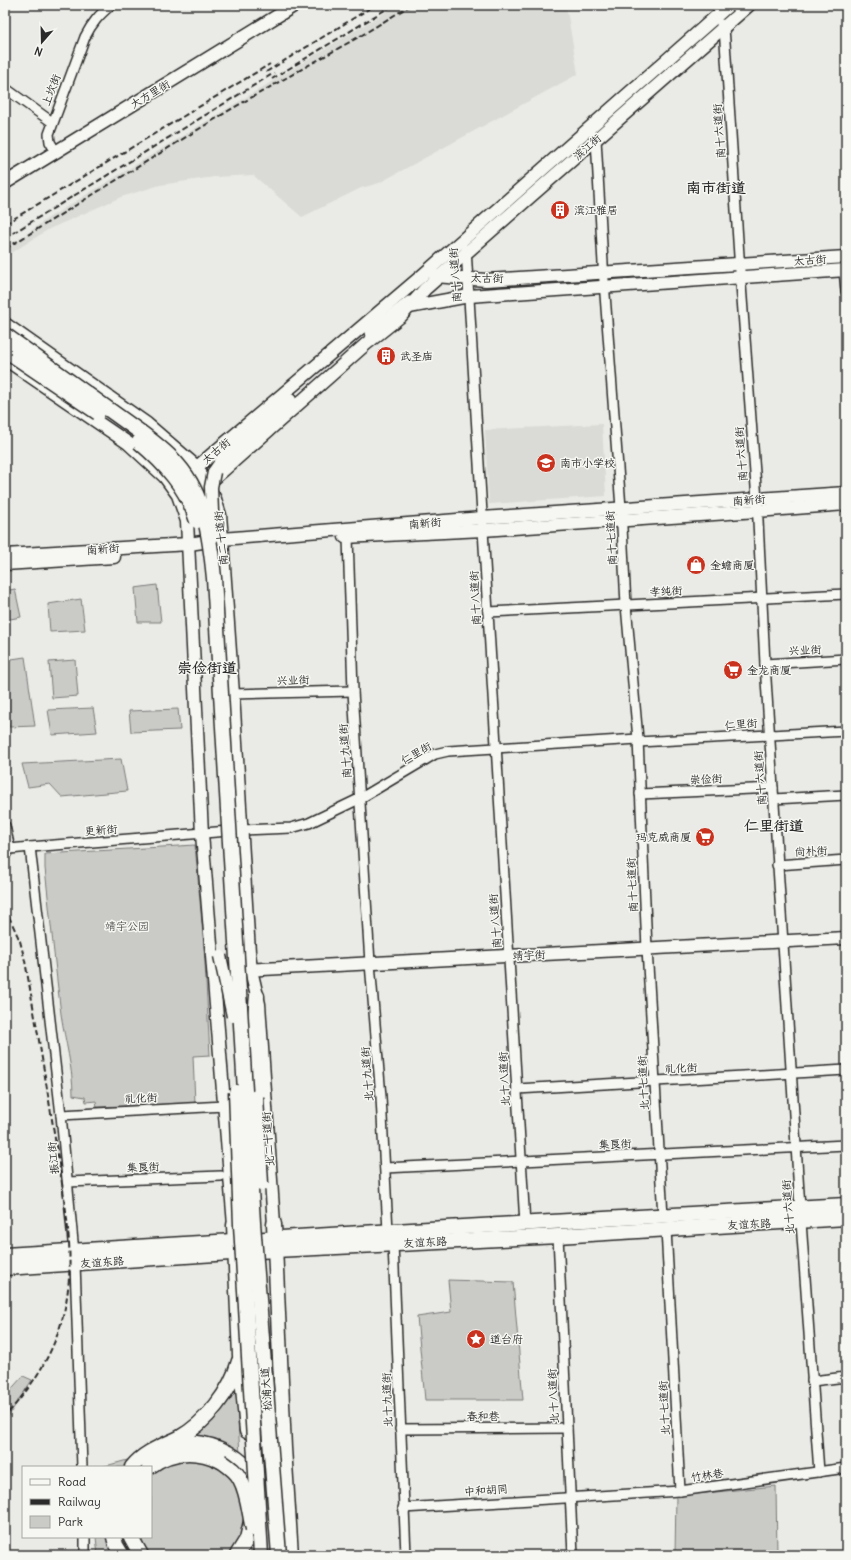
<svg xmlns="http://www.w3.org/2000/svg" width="851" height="1560" font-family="Delius,'LXGW WenKai TC',sans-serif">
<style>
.built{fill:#dadad6}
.green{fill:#cacac7;stroke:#7a7a79}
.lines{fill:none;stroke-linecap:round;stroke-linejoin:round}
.minor-casing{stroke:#2b2b2b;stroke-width:12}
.major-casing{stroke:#2b2b2b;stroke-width:15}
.highway-casing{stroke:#2b2b2b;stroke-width:17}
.minor{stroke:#f6f6f2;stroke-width:9}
.major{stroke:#f6f6f2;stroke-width:12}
.highway{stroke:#f6f6f2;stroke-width:14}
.rail{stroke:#2b2b2b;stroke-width:2;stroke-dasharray:6 3;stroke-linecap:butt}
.major-bridge-casing{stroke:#2b2b2b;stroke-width:15;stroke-linecap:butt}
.highway-bridge-casing{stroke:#2b2b2b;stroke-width:17;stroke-linecap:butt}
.major-bridge{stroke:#f6f6f2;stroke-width:12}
.highway-bridge{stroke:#f6f6f2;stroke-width:14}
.labels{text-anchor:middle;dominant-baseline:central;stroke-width:3;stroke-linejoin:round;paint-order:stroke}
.street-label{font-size:11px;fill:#2b2b2b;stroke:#f6f6f2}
.poi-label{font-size:11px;fill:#2b2b2b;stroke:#f6f6f2;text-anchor:start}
.park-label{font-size:11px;fill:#535352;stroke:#f6f6f2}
.district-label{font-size:15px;font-weight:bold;fill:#2b2b2b;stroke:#f6f6f2}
</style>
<rect width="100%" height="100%" fill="#eaeae6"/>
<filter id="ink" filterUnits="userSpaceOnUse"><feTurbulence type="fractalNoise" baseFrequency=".025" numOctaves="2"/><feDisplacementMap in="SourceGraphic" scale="8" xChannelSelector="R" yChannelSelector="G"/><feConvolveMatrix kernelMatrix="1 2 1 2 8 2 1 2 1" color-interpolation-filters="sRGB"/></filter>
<g filter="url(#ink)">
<g class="built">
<path d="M397 5H566L578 74 379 183 361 188 302 217 253 175 214 177 160 185 121 197 49 229 5 257V251L45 220Z"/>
<path d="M602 424 606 496 489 504 485 430Z"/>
</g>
<g class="green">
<path d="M157 585 161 622H138L135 588Z"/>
<path d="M15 589 21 617 5 620V591Z"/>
<path d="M81 599 85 630 50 632 48 604Z"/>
<path d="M25 657 35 726 9 727 5 702V660Z"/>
<path d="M75 660 78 696 52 698 49 662Z"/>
<path d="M93 708 97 732 52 735 48 710Z"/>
<path d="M178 709 180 730 131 732 129 711Z"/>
<path d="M121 759 127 791 62 797 50 784 28 787 22 764Z"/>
<path d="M195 845 204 946 210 1055 193 1056 195 1103 97 1107 96 1101 86 1102 85 1097 73 1095C73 1068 65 1041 61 1014 55 965 50 916 45 868V854Z"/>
<path d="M448 1280 513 1282 523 1400H425L417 1317 451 1312Z"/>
<path d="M23 1376 32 1380 5 1421V1396Z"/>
<path d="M236 1388 246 1555H98L96 1537H151V1467H102L171 1448Z"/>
<path d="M776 1486 777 1555H675L676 1496Z"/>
</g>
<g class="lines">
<g class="minor-casing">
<g id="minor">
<path d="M721 24 724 27 740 271 757 500 765 664 800 1208 819 1472"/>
<path d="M5 88 52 122"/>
<path d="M594 136 596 139 604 281 621 508 626 605 638 739 647 949 663 1216"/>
<path d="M53 147 50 142 49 134 85 37C92 23 99 15 111 5"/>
<path d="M466 249 525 1224"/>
<path d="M844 270 846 291"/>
<path d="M369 332 409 301"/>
<path d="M348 537 353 691 370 963 381 1097 388 1231"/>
<path d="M488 612 846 594"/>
<path d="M765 664 846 659"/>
<path d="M233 694 353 691"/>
<path d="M638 742 846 731"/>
<path d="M640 794 773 788"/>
<path d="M774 799 846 795"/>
<path d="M5 826 10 849"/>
<path d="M30 847 61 1115 75 1263 82 1467"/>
<path d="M5 855 10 849 30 847 241 830 291 828 309 823 361 798 435 754 448 751 638 739"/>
<path d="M777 865 846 860"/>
<path d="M517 1089 846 1070"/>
<path d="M61 1115 224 1106"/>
<path d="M385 1168 846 1145"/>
<path d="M67 1182 221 1176"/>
<path d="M666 1229 680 1491"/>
<path d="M558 1236 573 1555"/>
<path d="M393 1244 406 1555"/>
<path d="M812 1381 846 1377"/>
<path d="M400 1429 567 1428"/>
<path d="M403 1508 680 1491 846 1468"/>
<path d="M85 1537V1555"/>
</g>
</g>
<g class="major-casing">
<g id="major">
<path d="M5 183 295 5"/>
<path d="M435 276 486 280 846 257"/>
<path d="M409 307 469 296 846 270"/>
<path d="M5 324 147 424 197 467 215 499 220 515 222 539 233 694 249 952 251 970 259 1004 274 1224"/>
<path d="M5 359 128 443 165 477 178 495 187 521 202 834 234 1225"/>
<path d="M191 469 197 467 424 274 729 5"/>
<path d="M214 472 223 459 290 400"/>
<path d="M208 484 366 344 401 316 425 289 749 5"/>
<path d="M345 537 483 530 757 511 846 504"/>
<path d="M5 555 189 544 222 539 482 518 846 493"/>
<path d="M5 564 114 557"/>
<path d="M244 970 846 938"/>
</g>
</g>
<g class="highway-casing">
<g id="highway">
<path d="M256 1097 253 1035 257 996"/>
<path d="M274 1224 284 1448 291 1555"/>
<path d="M234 1225 240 1355 247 1431"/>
<path d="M5 1255C285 1236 566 1222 846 1205"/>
<path d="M5 1268 275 1250 558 1236 846 1218"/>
<path d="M172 1442C202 1440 230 1448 251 1471"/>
<path d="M132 1467C144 1452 162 1446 179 1438 206 1423 231 1391 239 1361"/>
<path d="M149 1467C172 1450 196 1449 221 1461"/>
<path d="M114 1537 116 1545 122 1555"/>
<path d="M131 1537 141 1555"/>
<path d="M237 1555 247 1539 252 1517"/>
</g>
</g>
<use href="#minor" class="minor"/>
<use href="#major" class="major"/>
<use href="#highway" class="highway"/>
<g class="rail">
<path d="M266 72 375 5"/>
<path d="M272 79 393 5"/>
<path d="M5 224 270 64"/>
<path d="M5 238 274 73"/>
<path d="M5 249 233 108 362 35 411 5"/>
<path d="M5 908 20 941 25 961C37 1027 48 1093 58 1158 66 1209 76 1261 64 1312 55 1352 33 1386 5 1416"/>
</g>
<g class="major-bridge-casing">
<g id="major-bridge">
<path d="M213 537 211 487 214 472"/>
<path d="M220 956 233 1016"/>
</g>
</g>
<g class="highway-bridge-casing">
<g id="highway-bridge">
<path d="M5 335 143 434C155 443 168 453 178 465 205 496 210 538 214 578L253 1223 279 1555"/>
<path d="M5 350 98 413"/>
<path d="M139 442C165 464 187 488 197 521"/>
<path d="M236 1092 241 1225 261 1555"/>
<path d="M256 1097 261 1184"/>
<path d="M221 1461C228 1466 236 1471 240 1479 248 1493 249 1512 253 1529"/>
</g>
</g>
<use href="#major-bridge" class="major-bridge"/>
<use href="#highway-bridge" class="highway-bridge"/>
</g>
</g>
<defs>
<g id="building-disc" transform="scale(1)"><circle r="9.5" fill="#c8321e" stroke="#f6f6f2"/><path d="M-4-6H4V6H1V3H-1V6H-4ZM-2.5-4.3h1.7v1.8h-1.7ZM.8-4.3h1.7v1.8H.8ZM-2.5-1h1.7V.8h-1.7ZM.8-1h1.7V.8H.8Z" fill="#fff"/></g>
<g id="school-disc" transform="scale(1)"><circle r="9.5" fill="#c8321e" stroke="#f6f6f2"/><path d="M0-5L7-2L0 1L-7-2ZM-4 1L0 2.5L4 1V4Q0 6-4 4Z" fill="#fff"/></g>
<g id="shop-disc" transform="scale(1)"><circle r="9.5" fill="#c8321e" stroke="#f6f6f2"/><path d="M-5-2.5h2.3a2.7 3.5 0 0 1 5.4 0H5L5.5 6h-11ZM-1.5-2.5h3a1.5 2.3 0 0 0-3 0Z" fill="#fff"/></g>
<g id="supermarket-disc" transform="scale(1)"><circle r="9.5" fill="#c8321e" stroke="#f6f6f2"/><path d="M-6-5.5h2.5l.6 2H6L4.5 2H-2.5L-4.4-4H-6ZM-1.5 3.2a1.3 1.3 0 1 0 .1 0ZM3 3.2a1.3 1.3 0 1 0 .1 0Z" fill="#fff"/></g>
<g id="sight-disc" transform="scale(1)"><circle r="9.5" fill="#c8321e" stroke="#f6f6f2"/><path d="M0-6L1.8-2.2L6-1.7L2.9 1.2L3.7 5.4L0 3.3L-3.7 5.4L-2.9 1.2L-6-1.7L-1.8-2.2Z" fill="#fff"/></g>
</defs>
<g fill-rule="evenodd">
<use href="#building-disc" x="560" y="210"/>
<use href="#building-disc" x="386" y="356"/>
<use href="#school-disc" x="546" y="463"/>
<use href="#shop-disc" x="696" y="565"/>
<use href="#supermarket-disc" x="733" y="670"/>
<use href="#supermarket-disc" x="705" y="837"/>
<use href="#sight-disc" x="476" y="1339"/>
</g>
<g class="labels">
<g class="street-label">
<text transform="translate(51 90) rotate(-69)">上坎街</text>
<text transform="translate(150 94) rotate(-31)">大方里街</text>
<text transform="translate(719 131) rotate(-94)">南十六道街</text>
<text transform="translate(587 147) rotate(-41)">滨江街</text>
<text transform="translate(810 260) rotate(-4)">太古街</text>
<text transform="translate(455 275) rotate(-94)">南十八道街</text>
<text transform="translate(487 278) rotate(1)">太古街</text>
<text transform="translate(216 451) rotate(-40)">太古街</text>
<text transform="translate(741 454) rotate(-94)">南十六道街</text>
<text transform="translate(749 500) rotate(-4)">南新街</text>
<text transform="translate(425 523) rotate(-5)">南新街</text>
<text transform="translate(221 538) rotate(-96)">南二十道街</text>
<text transform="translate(611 538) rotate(-93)">南十七道街</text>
<text transform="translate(103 549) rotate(-4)">南新街</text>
<text transform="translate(666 591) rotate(-3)">孝纯街</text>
<text transform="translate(475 598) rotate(-93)">南十八道街</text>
<text transform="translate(805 650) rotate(-3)">兴业街</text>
<text transform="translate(293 680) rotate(-2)">兴业街</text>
<text transform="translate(741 724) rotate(-4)">仁里街</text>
<text transform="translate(345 751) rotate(-94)">南十九道街</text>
<text transform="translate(416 753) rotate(-29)">仁里街</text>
<text transform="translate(760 778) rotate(-94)">南十六道街</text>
<text transform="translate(706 779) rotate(-3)">崇俭街</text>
<text transform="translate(101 830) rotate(-4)">更新街</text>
<text transform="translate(811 851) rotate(-3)">尚朴街</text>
<text transform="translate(632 885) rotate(-93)">南十七道街</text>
<text transform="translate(495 921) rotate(-94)">南十八道街</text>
<text transform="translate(529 955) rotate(-3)">靖宇街</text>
<text transform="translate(681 1068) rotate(-3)">礼化街</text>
<text transform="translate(367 1074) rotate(-94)">北十九道街</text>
<text transform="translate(504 1079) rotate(-93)">北十八道街</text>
<text transform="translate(643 1083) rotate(-93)">北十七道街</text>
<text transform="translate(141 1098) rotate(-3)">礼化街</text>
<text transform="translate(268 1139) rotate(-94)">北二十道街</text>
<text transform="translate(615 1144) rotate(-3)">集良街</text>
<text transform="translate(53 1158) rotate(-95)">振江街</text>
<text transform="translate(143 1167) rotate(-3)">集良街</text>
<text transform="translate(788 1207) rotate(-94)">北十六道街</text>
<text transform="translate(749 1224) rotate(-3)">友谊东路</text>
<text transform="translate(425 1242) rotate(-3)">友谊东路</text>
<text transform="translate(102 1262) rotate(-4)">友谊东路</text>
<text transform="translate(266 1389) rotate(-94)">松浦大道</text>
<text transform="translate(553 1396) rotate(-93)">北十八道街</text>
<text transform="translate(387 1400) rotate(-92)">北十九道街</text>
<text transform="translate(664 1408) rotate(-93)">北十七道街</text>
<text x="483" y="1416">春和巷</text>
<text transform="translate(707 1475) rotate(-8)">竹林巷</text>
<text transform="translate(486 1490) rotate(-4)">中和胡同</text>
</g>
<g class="poi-label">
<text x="574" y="210">滨江雅居</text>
<text x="400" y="356">武圣庙</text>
<text x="560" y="463">南市小学校</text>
<text x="710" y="565">金蟾商厦</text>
<text x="747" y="670">金龙商厦</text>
<text x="691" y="837" text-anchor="end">玛克威商厦</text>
<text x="490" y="1339">道台府</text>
</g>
<g class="park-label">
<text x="127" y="926">靖宇公园</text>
</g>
<g class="district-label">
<text x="716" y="187">南市街道</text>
<text x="207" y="667">崇俭街道</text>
<text x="774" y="825">仁里街道</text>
</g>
</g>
<rect width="851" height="1560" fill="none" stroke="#f6f6f2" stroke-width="20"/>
<rect x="10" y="10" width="831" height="1540" fill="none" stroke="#2b2b2b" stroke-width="1.5" filter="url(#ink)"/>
<rect x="22" y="1466" width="130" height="72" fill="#f6f6f2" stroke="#a5a5a2"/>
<rect x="30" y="1479" width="20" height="6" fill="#f6f6f2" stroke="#a5a5a2"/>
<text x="58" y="1486" font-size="12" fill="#2b2b2b">Road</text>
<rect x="30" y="1499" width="20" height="6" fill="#2b2b2b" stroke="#a5a5a2"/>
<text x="58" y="1506" font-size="12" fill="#2b2b2b">Railway</text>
<rect x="30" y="1516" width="20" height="12" fill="#cacac7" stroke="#a5a5a2"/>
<text x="58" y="1526" font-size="12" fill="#2b2b2b">Park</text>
<g transform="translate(42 42) rotate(200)" stroke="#f6f6f2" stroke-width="3" paint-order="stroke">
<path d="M0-3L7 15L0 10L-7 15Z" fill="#2b2b2b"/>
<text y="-6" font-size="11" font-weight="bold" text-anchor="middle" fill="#2b2b2b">N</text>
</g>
</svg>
